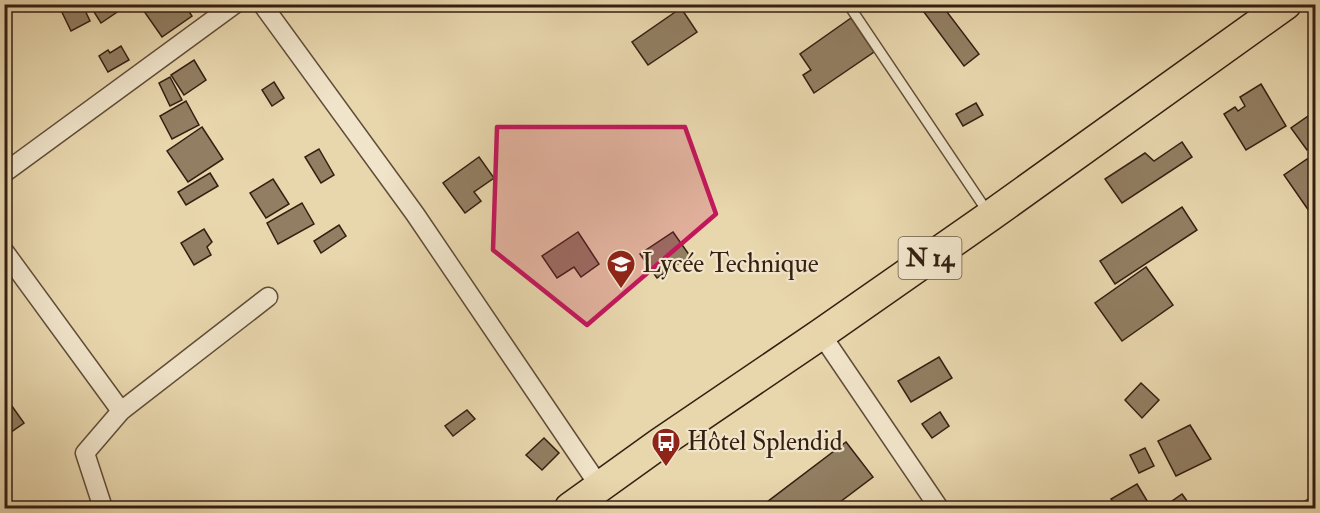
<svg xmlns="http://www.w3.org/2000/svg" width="1320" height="513" font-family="'IM FELL Double Pica',serif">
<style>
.building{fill:#927e62;stroke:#341f11;stroke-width:1.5}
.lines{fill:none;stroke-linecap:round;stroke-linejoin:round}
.service-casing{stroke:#614d38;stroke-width:12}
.minor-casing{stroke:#614d38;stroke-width:21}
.primary-casing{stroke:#341f11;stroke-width:33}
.service{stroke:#f0e4ca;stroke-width:9}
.minor{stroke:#f0e4ca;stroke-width:18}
.primary{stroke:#e8d6ad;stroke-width:30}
.marked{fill:#c2185b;fill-opacity:0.2;stroke:#c2185b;stroke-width:4.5;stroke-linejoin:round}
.labels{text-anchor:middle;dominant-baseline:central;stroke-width:4.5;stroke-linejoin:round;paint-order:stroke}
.shield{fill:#f0e4ca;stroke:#6c5a48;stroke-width:1.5}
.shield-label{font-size:24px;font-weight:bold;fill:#341f11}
.poi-label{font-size:26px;fill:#341f11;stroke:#f0e4ca;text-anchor:start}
</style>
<rect width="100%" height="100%" fill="#e8d6ad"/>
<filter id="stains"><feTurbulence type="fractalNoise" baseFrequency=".00333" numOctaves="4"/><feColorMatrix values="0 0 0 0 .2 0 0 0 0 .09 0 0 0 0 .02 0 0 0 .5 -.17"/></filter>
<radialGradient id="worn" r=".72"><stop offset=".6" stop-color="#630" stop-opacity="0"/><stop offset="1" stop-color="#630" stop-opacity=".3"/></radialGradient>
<g class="building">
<path d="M58 4H82L90 21 71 31Z"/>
<path d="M89 4H129L101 23Z"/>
<path d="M139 4H184L192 16 162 37Z"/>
<path d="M918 4H941L979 54 964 66Z"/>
<path d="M681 8 697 32 648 65 632 42Z"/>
<path d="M851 18 874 52 814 93 803 75 811 70 800 54Z"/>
<path d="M121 46 129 60 108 72 99 56 108 50 110 53Z"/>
<path d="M194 60 206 80 184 95 171 75Z"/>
<path d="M170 77 182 100 170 106 159 83Z"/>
<path d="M274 82 284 98 272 106 262 90Z"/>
<path d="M1261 84 1286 126 1246 150 1224 114 1235 107 1238 111 1245 106 1240 97Z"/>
<path d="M186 101 199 125 172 139 160 116Z"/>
<path d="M976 103 983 115 963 126 956 114Z"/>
<path d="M1314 112 1316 114V144L1307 150 1291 128Z"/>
<path d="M202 127 223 159 188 182 167 151Z"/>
<path d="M1182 142 1192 157 1122 203 1105 179 1145 153 1154 161Z"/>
<path d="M319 149 334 175 321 183 305 157Z"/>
<path d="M479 157 494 178 474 192 481 201 465 213 443 183Z"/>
<path d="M1307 159 1316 171V221L1284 175Z"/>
<path d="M210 173 218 186 186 205 178 192Z"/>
<path d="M273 179 289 204 266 218 250 193Z"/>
<path d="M302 203 314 224 278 244 267 223Z"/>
<path d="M1182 207 1197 230 1115 284 1100 261Z"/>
<path d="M339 225 346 236 321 253 314 241Z"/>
<path d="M204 229 212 242 207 247 211 255 194 265 181 243Z"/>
<path d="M578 232 599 264 581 277 574 267 557 278 542 256Z"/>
<path d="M673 232 690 256 657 278 640 254Z"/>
<path d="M1146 267 1173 305 1122 341 1095 303Z"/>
<path d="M939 357 952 378 911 402 898 381Z"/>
<path d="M1141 383 1159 400 1142 418 1125 400Z"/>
<path d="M9 402 24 423 4 437V406Z"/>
<path d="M467 410 475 419 453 436 445 426Z"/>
<path d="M940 412 949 426 932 438 922 424Z"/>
<path d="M1190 425 1211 459 1176 476 1158 441Z"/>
<path d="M544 438 559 453 542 470 526 455Z"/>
<path d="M846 442 873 477 832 508H759Z"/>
<path d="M1145 448 1154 466 1139 473 1130 455Z"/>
<path d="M1137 484 1149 504 1142 508H1117L1111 499Z"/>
<path d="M1182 494 1192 508H1162Z"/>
</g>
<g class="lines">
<g class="service-casing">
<g id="service">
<path d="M848 4 987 211"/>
<path d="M1304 508 1316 500"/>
</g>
</g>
<g class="minor-casing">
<g id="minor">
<path d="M262 4 415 214 600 487"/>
<path d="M4 173 235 4"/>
<path d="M4 251 121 411"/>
<path d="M821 334 939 508"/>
<path d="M103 508 85 453 121 411 268 297"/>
</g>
</g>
<g class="primary-casing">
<path id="primary" d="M570 508 659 444 821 334 990 216 1286 4"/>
</g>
<use href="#service" class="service"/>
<use href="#minor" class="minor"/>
<use href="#primary" class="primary"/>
</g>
<path class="marked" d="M497 127H685L716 214 587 325 493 250Z"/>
<defs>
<g id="school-pin" transform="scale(1.5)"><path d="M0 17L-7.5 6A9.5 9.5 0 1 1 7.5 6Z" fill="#8f2418" stroke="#f0e4ca"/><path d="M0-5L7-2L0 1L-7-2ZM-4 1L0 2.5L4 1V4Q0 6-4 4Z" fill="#fff"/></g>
<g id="bus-pin" transform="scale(1.5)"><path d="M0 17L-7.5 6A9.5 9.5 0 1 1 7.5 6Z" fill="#8f2418" stroke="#f0e4ca"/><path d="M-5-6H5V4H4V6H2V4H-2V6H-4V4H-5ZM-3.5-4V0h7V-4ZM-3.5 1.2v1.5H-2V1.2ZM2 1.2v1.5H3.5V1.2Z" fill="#fff"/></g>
</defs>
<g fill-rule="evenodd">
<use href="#school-pin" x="621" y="264"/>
<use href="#bus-pin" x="666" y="442"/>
</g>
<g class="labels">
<rect class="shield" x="898.5" y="237" width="63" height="42" rx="4.5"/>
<g class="shield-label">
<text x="930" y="258">N 14</text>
</g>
<g class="poi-label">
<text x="642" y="264">Lycée Technique</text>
<text x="687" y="442">Hôtel Splendid</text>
</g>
</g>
<rect width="1320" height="513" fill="none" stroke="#e8d6ad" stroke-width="24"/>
<rect x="6" y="6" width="1308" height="501" fill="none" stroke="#341f11" stroke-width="3"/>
<rect x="12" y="12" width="1296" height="489" fill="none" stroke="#341f11" stroke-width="1.5"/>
<rect width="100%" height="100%" filter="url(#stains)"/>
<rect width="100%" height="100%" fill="url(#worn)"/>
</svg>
